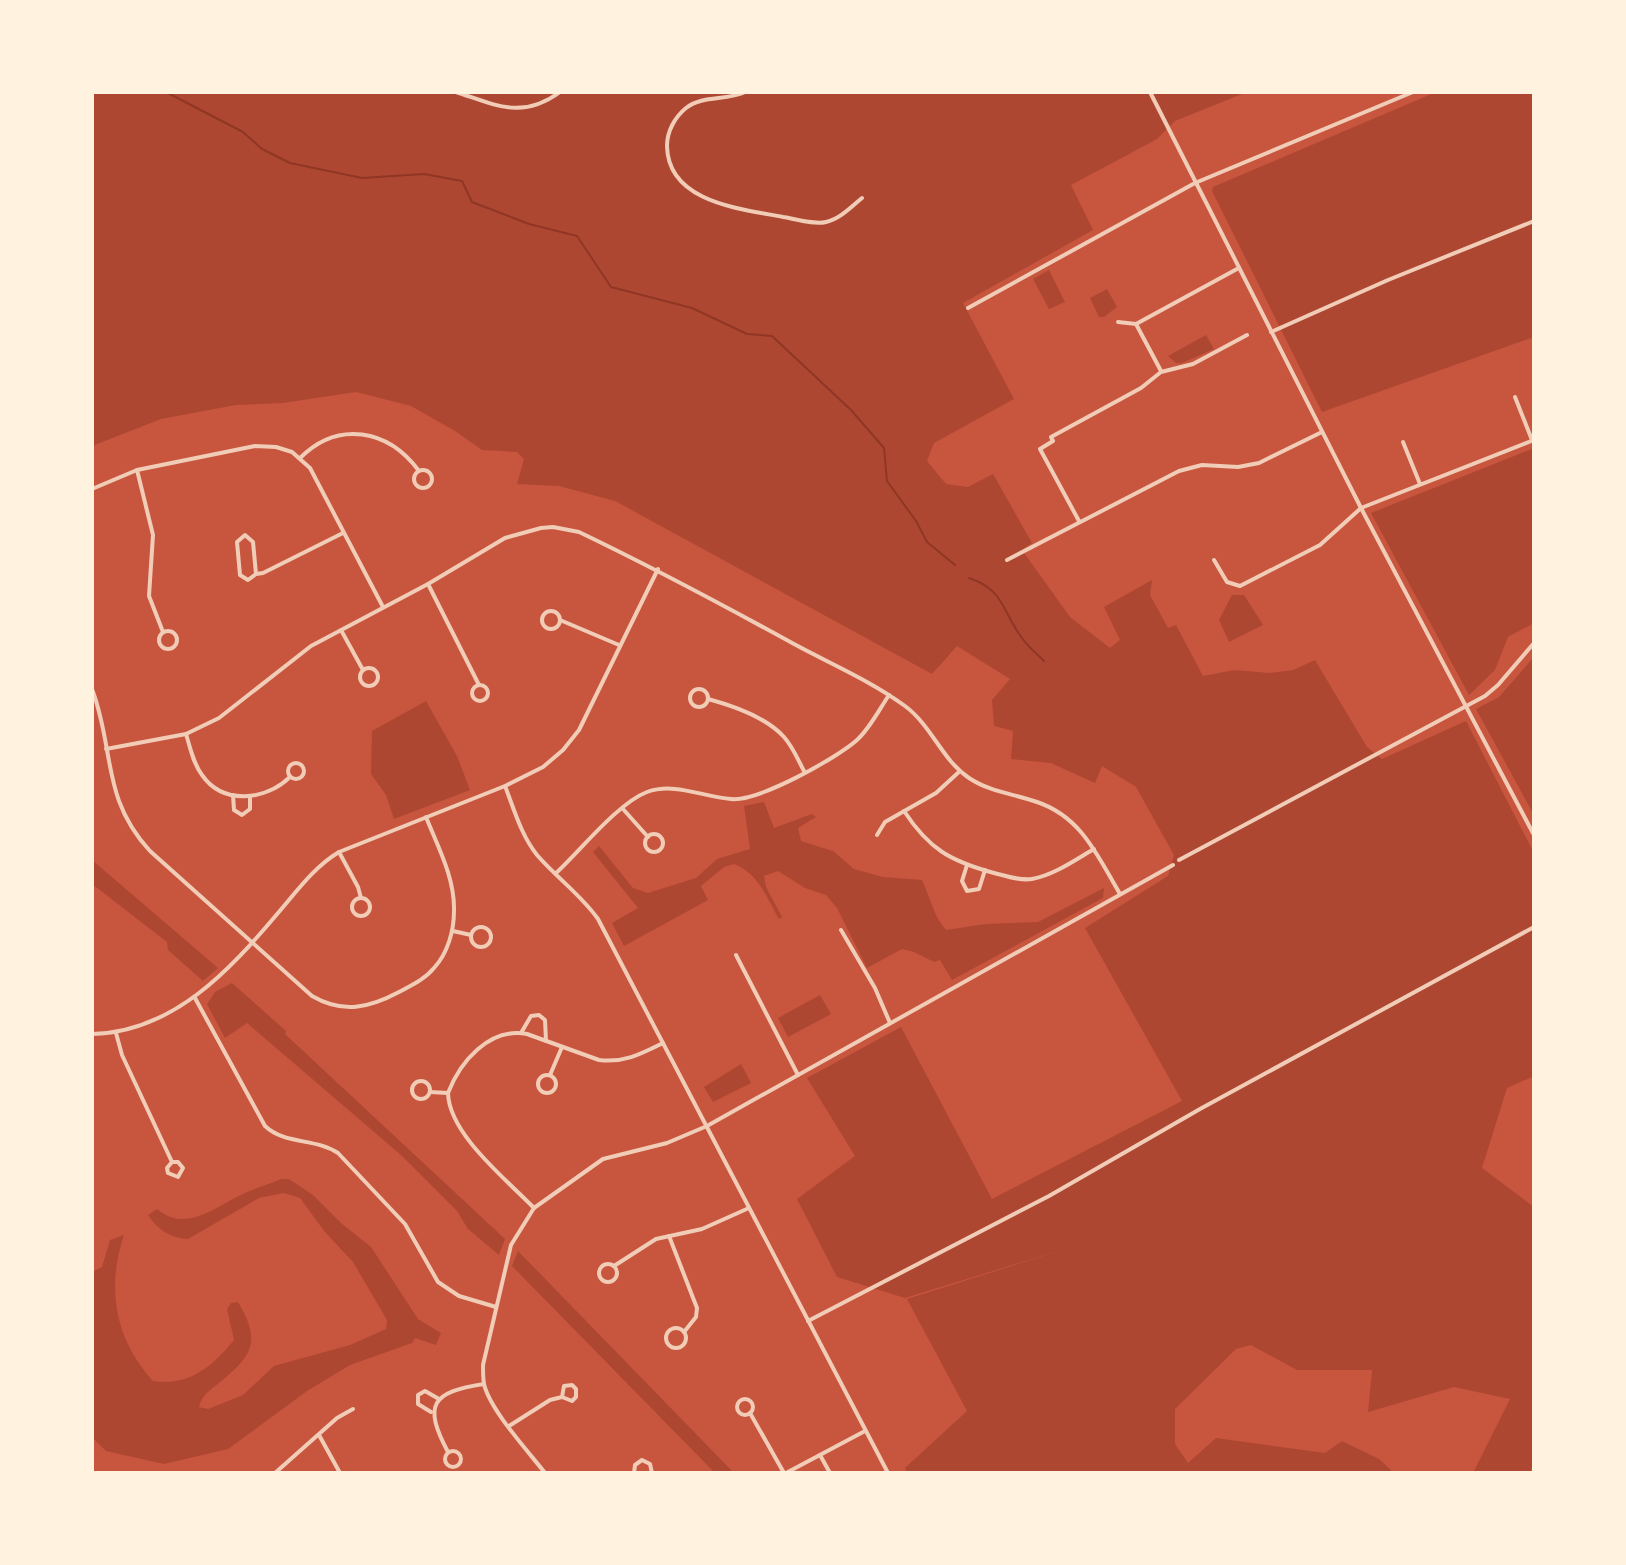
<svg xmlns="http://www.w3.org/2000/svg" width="1626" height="1565" font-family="Montserrat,sans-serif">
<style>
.green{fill:#ae4732}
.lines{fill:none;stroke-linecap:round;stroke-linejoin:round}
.stream{stroke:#8f3625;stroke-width:2}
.minor{stroke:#f1ccb7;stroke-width:4}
.tertiary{stroke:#f1ccb7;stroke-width:4}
</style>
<rect width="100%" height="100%" fill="#c8553d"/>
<g class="green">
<path d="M92 92H1247L1175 121 1157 139 1071 185 1093 230 963 303 1014 399 934 443 927 461 946 484 968 487 993 474 1032 543 1022 550 1070 617 1110 648 1120 640 1104 607 1152 580 1150 595 1168 628 1176 625 1203 676 1234 670 1269 673 1293 670 1315 660 1367 747 1382 759 1466 721 1534 853V1076L1507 1088 1482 1168 1534 1207V1459L1530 1473H1473L1510 1399 1454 1387 1368 1412 1372 1370H1297L1251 1345 1236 1349 1175 1409V1444L1188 1463 1216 1438 1325 1453 1342 1441 1379 1459 1394 1473H907L905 1468 967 1411 907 1299 1081 1244 905 1298 837 1277 797 1199 855 1156 807 1078 901 1027 992 1199 1182 1101 1085 928 1168 876 1174 855 1136 787 1102 766 1095 783 1051 763 1011 759 1013 731 994 726 992 700 1010 679 957 646 932 674 615 501 559 486 517 484 524 459 517 452 482 450 455 431 411 406 356 392 283 403 236 405 161 419 92 446Z"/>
<path d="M1436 92H1534V337L1322 412 1212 191 1213 187Z"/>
<path d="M1049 270 1065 302 1049 309 1033 279Z"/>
<path d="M1107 289 1117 307 1104 317H1099L1090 298Z"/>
<path d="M1206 335 1214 349 1182 363H1176L1168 356Z"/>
<path d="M1534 448V623L1508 637 1495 670 1469 695 1371 513Z"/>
<path d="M1232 595H1244L1263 625 1229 642 1219 620Z"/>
<path d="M1534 657V815L1476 709 1499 697Z"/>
<path d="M426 701 457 756 470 790 394 819 386 795 371 774 372 731Z"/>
<path d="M764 802 774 828 812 814 816 817 798 828 801 841 833 851 854 869 883 877 922 880C930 897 934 917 946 930L986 924 1038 922 1104 888 1103 898 952 980 940 960 934 962 914 952 902 949 867 968 837 908 826 895 805 888 778 871 764 876 766 887 782 917 779 919C766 897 759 874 734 864L724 867 701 886 708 900 624 946 612 923 638 908 593 852 599 846 633 888 648 893 696 878 717 859 750 849 744 806Z"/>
<path d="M92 860 218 968 203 981 168 950 167 942 92 884Z"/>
<path d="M232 983 286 1031 285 1034 505 1239 499 1255 468 1229 457 1211 401 1155 247 1023 225 1038 207 1004 215 992Z"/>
<path d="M820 995 831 1014 788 1037 778 1018Z"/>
<path d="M741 1064 751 1083 713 1102 704 1087Z"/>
<path d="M281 1179H289L313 1195 341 1223 371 1247 418 1319 441 1333 436 1345 415 1338 412 1343 350 1365 307 1391 228 1449 164 1464 106 1451 92 1437V1272L102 1267 110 1240 124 1235C106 1288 115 1339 153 1381 189 1386 211 1368 234 1340L227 1309 231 1303 238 1302C262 1342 252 1356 219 1383 209 1391 202 1395 199 1407L208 1409 243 1395 274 1366 350 1345 386 1329 387 1320 353 1262 325 1232 300 1198 284 1193 259 1198 188 1239C171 1239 157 1229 148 1215L157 1209C186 1234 216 1206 245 1193 256 1188 269 1184 281 1179Z"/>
<path d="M518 1251 734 1473H715L512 1266Z"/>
</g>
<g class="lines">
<g class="stream">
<path d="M166 92 243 132 262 149 290 163 362 178 424 174 462 181 472 202 529 224 577 236 611 287 692 308 747 334 772 336 851 410 884 448 887 481 916 521 927 542 955 565"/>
<path d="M969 578C1005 590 1002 612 1022 638 1028 647 1037 654 1044 661"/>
</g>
<g class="minor">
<path d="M456 92C496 105 522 120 560 92"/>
<path d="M745 92C726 101 703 95 686 108 675 117 667 131 667 146 668 203 742 209 783 217 796 219 813 225 826 222 840 219 851 207 862 198"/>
<path d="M968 308 1195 183 1413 92"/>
<path d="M1118 322 1136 324 1237 269"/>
<path d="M1136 324 1161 371"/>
<path d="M1271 332 1388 280 1534 221"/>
<path d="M1515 397 1532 440"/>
<path d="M1403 442 1420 484"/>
<path d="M300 458C338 420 388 429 419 471"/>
<path d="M137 470 153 535 149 596 163 632"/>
<circle cx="423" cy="479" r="9"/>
<path d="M92 489 137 470 255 446 276 447 292 452 310 468 383 607"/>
<path d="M1079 521 1040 449 1053 441 1051 437 1141 388 1161 372 1193 364 1247 335"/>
<path d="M245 535 253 542 256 574 248 580 240 575 237 542Z"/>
<path d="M1007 560 1179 471 1202 465 1238 467 1259 463 1322 432"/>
<path d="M1214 560 1227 582 1240 586 1320 545 1361 508 1534 440"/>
<path d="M256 574 263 573 343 533"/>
<path d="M428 584 479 685"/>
<circle cx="551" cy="620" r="9"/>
<path d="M560 620 619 645"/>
<path d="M341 630 363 670"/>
<circle cx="168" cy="640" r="9"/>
<circle cx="369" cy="677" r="9"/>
<circle cx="480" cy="693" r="8"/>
<path d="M92 689C115 750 101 798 150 851L312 996C343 1014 369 1008 399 992 412 985 425 979 434 968 448 953 454 930 454 911 455 878 438 847 426 817"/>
<circle cx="699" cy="698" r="9"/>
<path d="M708 699C734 706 766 717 784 737 793 747 798 760 804 771"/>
<path d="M186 734C190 747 193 763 202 775 223 805 265 801 290 777"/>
<path d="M106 749 186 734 219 718 311 646 428 584 505 538 541 528 553 527 579 532C652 567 723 605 794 644 831 664 871 681 905 706 932 726 942 760 969 778 990 792 1014 794 1037 802 1082 817 1098 857 1120 894"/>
<circle cx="296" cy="771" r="8"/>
<path d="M505 786C514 809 521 835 537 855 557 878 581 895 598 919L888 1473"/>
<path d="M233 795 234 810 242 815 250 809V796"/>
<path d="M623 809 648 837"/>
<path d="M904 811C929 849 950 861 994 873 1006 876 1020 881 1032 879 1054 875 1075 860 1094 849"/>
<circle cx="654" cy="843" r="9"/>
<path d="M877 835 885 822 936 793 960 771"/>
<path d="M339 852 358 887 361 898"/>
<path d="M1179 860 1485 696 1498 685 1534 643"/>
<path d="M967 865 962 881 967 891 979 889 985 870"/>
<path d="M556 873C580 851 618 803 647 792 675 782 703 797 731 799 758 802 837 758 857 740 870 728 879 710 889 695"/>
<circle cx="361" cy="907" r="9"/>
<circle cx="481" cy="937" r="10"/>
<path d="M841 930 875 988 890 1023"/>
<path d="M453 931 471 935"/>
<path d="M736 955 798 1075"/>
<path d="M195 998 265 1126C285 1145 316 1138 338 1153L405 1224 438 1282 459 1296 496 1307"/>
<path d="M116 1033 122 1055 172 1162 167 1168 168 1173 178 1177 183 1168 178 1162H172"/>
<path d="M521 1033 531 1016 539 1015 545 1020 546 1041"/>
<path d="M92 1034C173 1032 229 971 278 913 297 891 314 867 339 852L505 786 543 767 563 750 579 730 658 569"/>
<circle cx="547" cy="1084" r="9"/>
<path d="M550 1075 562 1047"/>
<circle cx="421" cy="1090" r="9"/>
<path d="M430 1092 448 1093C460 1062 489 1027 527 1034L599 1060C624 1063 641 1054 663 1043"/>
<path d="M448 1093C449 1134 506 1179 534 1208"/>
<path d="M669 1236 697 1308 696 1317 684 1332"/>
<circle cx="608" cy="1273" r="9"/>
<path d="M614 1266 656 1239 702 1229 749 1208"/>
<path d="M808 1321 1049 1196 1200 1109 1534 927"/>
<circle cx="676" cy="1338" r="10"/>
<circle cx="745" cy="1407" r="8"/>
<path d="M431 1412 418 1404V1395L425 1391 439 1399"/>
<path d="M750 1413 784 1473"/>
<path d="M509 1426 550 1400 562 1397 572 1401 576 1397V1389L572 1385 564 1386 562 1397"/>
<path d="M319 1435 340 1473"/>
<circle cx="453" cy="1459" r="8"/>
<path d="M448 1452C423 1405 431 1392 484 1384"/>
<path d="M820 1455 830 1473"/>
<path d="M275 1473 337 1418 353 1409"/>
<path d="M545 1473C528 1451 490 1410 484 1384 483 1378 483 1371 483 1365L511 1245 534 1208 603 1159 667 1143 707 1126 1173 865"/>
<path d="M634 1473 635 1465 642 1460 650 1464 652 1473"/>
<path d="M786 1473 865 1431"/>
</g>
<path class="tertiary" d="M1150 92 1361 508 1534 835"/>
</g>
<rect width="1626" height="1565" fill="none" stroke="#fff3e0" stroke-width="188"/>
</svg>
